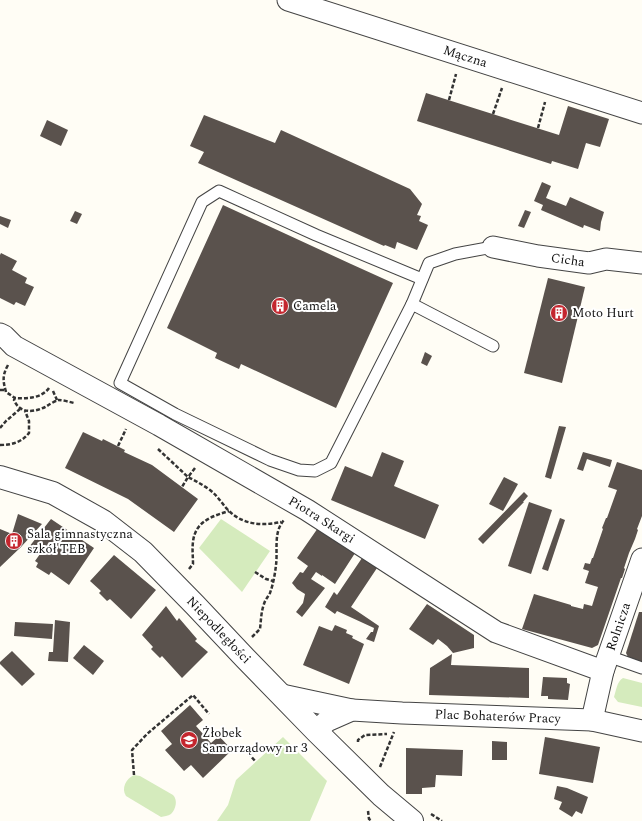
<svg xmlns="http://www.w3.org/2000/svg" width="642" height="821" font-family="Spectral,serif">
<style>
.green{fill:#d5ebbd}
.building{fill:#5a524d}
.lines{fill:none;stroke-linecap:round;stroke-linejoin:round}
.service-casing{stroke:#444;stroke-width:13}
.minor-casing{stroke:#444;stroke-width:23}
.tertiary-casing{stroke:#444;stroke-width:24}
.path{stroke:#333;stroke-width:2.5;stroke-dasharray:4 2;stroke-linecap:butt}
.service{stroke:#fff;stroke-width:11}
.minor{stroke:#fff;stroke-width:21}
.tertiary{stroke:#fff;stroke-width:22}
.labels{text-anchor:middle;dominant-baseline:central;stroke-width:4;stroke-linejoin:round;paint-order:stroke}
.street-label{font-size:13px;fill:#111;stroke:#fff}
.poi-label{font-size:13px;fill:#111;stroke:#fff;text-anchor:start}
</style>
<rect width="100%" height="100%" fill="#fffdf5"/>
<g class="green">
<path d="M221 519 270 551 242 592 199 548Z"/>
<path d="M623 678 642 683V707L618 702 614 697C616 691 617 681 623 678Z"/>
<path d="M283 737 327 781 310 821H217L228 805 236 780Z"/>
<path d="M134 775 140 776 173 795C178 800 176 809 171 814 168 816 164 816 161 817L126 796C121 788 126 779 134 775Z"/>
</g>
<g class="building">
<path d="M426 93 559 135 568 106 609 119 600 147 586 143 578 169 552 161 551 164 417 121Z"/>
<path d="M204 115 275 143 281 130 410 189 422 204 417 215 421 216 419 221 428 225 417 250 397 242 395 249 385 245 384 246 198 163 204 152 190 146Z"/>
<path d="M47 120 68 130 61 146 40 136Z"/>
<path d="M542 182 551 186 546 198 566 206 570 197 604 212 601 222 600 231 584 225 583 228 541 210 543 205 534 201Z"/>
<path d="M223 205 351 264 393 283 336 408 241 364 239 369 215 358 217 353 167 328Z"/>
<path d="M525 210 531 212 524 228 518 226Z"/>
<path d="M75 211 82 214 77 224 70 221Z"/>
<path d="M0 216 11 220 8 228 0 224Z"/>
<path d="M1 253 17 261 12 270 27 278 25 283 34 287 25 306 16 302 14 305 0 298V255Z"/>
<path d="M548 278 585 287 562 383 524 373Z"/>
<path d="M425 352 432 356 427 366 421 363Z"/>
<path d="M559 426 566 427 551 479 545 477Z"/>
<path d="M83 432 102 441 103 439 125 450 124 452 152 465 198 499 174 532 128 499 65 468Z"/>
<path d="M382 452 404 461 394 486 439 505 425 539 331 500 345 466 372 477Z"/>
<path d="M583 452 612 460 610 467 587 459 583 471 577 469Z"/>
<path d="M617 462 642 470V516L637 529 638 530 635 539 629 553 624 568 625 569 622 578H621L598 645 592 648 522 629 534 594 571 605V606L583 609 584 604 592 606 598 587 585 583 589 571 583 569 585 563 590 564 592 558H593L603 529 602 528 606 518H607L617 490 608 487Z"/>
<path d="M504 477 518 484 503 511 489 504Z"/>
<path d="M524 492 528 496 523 502H524L483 544 478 539Z"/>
<path d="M529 502 552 510 531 574 508 566Z"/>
<path d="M18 514 42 524 21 547 0 567V529L12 534Z"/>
<path d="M560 518 565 520 548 571 542 569Z"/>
<path d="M51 519 94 548 69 585 51 572 49 575 36 567 38 563 35 561 40 554 29 547Z"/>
<path d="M320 525 357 550 335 584 322 575V576L316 572 311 579 325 588 302 617 296 612 303 603 305 594 297 589 292 583 300 572 303 573 308 566 297 558Z"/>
<path d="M114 555 156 590 131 619 110 599 107 601 99 593 101 591 90 581Z"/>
<path d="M364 555 379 565 351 607 379 626 374 642 366 639 371 632H373L374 628 337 611 335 614 325 607 334 592 337 595Z"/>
<path d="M427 604 474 635V648L453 653 447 646 438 639 433 645 409 629Z"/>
<path d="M166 606 177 621 179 618 197 639 195 641 208 652 182 678 162 656 160 658 151 649 153 647 142 635Z"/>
<path d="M639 612H642V663L629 659 626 653Z"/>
<path d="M55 620 70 622 68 662 48 661 49 652H53Z"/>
<path d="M15 622 53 624 52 639 14 636Z"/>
<path d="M335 625 347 630 346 633 353 636 352 638 364 644 349 684 303 665 319 626 332 631Z"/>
<path d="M84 645 104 661 93 675 73 658Z"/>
<path d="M12 651 35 674 22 686 0 664V662Z"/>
<path d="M452 654 451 665 529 668V698L429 695 430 668Z"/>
<path d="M543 677 567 678V683L570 684 568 700 548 699V696H541Z"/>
<path d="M190 705 203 720 196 726 211 743 219 736 232 750 203 778 191 765 184 771 165 750 172 744 161 731Z"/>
<path d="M545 737 600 747 593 783 539 774Z"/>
<path d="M492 741 507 742V760H492Z"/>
<path d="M406 748 463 750 462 776 436 775 435 787 422 788V794H406Z"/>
<path d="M557 786 567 788 588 797 582 814 576 811 572 817 559 809 562 802 554 799Z"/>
</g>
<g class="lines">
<g class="service-casing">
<g id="service">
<path d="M422 279 316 235 219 191 202 202 120 383 175 414 270 460 299 470 315 471 331 463 412 304 493 346"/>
<path d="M412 304 429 263 455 254 493 247"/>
<path d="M608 656 642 668"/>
</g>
</g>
<g class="minor-casing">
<g id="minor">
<path id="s1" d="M288 0 642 113"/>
<path id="s2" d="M493 247 538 256 589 263 606 259 642 263"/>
<path id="s3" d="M0 334 4 336 14 346 159 425 307 510 496 632 603 671 592 720"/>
<path id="s4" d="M603 671 642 559"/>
<path d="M282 695 352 710"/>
<path id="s5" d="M316 731 327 721 352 710 402 713 592 720 642 731"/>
</g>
</g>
<g class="tertiary-casing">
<g id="tertiary">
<path id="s6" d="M0 477 53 493 103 521 143 552 195 605 245 658 316 731 381 795 412 821"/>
</g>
</g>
<g class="path">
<path d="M449 100 456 74"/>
<path d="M493 114 502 88"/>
<path d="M538 128 545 102"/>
<path d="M8 365C2 376 3 381 6 392L15 398"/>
<path d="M49 388C42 398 27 399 15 398L14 400C20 415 36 412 47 406 50 404 55 401 58 400 63 400 70 402 74 403"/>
<path d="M0 390H5"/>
<path d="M53 391 57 400"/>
<path d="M0 428 6 421 20 409"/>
<path d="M0 445C12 445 22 442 29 433V421L25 411"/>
<path d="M118 446 126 429"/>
<path d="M158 449 188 477 182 487"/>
<path d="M195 468 188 477C196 481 203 485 210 490 218 496 222 504 229 511 243 525 263 526 281 522"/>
<path d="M189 569 193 564C193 556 192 549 193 542 195 521 213 516 229 511"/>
<path d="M255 572 266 579 273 581"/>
<path d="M252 637 260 629C261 621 261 612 264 604 265 600 268 597 270 593 273 585 275 574 276 565 278 551 273 532 284 520"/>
<path d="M358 742V740L365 735 387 734"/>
<path d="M248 753 256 762"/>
<path d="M380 767 394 732"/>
<path d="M134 775 132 750 147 734 193 695 209 714"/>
<path d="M368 811 369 819 372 821"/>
<path d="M431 814 442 821"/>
</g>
<use href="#service" class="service"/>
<use href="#minor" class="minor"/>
<use href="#tertiary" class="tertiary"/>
</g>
<defs>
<g id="building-disc" transform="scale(0.9)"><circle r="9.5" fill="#c4262e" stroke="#fff"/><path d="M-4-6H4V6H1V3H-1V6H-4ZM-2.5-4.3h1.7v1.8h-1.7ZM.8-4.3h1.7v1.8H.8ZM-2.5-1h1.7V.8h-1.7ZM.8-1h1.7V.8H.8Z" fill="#fff"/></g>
<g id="school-disc" transform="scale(0.9)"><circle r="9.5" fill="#c4262e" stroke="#fff"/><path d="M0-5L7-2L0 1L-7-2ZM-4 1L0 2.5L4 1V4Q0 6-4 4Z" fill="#fff"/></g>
</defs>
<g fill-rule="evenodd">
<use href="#building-disc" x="280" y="306"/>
<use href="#building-disc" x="559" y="313"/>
<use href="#building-disc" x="14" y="541"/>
<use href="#school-disc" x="189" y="740"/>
</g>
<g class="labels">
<g class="street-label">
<text stroke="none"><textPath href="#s1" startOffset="186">Mączna</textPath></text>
<text stroke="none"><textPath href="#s2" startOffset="76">Cicha</textPath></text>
<text stroke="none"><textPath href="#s3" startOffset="372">Piotra Skargi</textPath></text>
<text stroke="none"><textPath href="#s4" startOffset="47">Rolnicza</textPath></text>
<text stroke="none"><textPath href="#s6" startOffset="272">Niepodległości</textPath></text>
<text stroke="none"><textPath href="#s5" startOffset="188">Plac Bohaterów Pracy</textPath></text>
</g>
<g class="poi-label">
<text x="293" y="306">Camela</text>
<text x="572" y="313">Moto Hurt</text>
<text x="27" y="534">Sala gimnastyczna<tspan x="27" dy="15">szkół TEB</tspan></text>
<text x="202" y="733">Żłobek<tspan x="202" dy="15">Samorządowy nr 3</tspan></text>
</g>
</g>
</svg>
